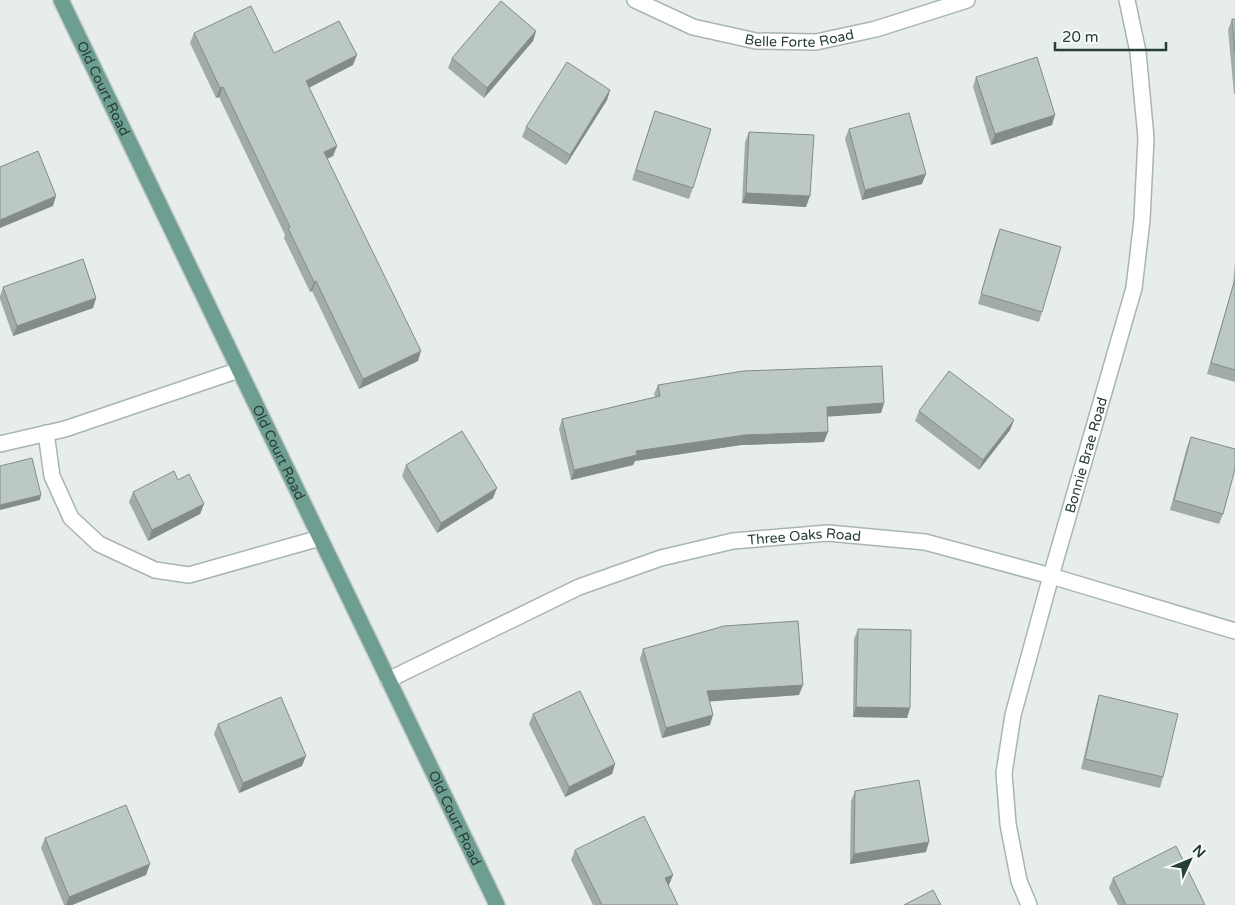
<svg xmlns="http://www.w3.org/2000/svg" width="1235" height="905" font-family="'Varela Round',sans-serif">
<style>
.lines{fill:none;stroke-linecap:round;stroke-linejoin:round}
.minor-casing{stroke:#a9b5b1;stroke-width:18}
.major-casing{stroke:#c2c9c7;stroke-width:18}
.minor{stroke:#fff;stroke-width:15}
.major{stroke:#6e9e91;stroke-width:15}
.wall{fill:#a1aca8}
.shaded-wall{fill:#838c88}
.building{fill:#bbc8c3;stroke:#838c88}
.labels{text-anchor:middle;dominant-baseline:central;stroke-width:4.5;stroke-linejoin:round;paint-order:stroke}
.street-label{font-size:14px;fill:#263e37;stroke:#f6faf8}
</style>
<rect width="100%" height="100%" fill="#e6edea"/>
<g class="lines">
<g class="minor-casing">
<g id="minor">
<path id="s1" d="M635 0 693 27 756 41 816 42 876 29 967 0"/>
<path d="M46 433 52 476 71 518 99 544 155 570 189 575 320 538"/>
<path d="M0 444 65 429 239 370"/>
<path id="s2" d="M388 680 579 587 661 558 733 541 828 533 925 542 1051 576 1235 631"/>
<path id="s3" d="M1029 905 1019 881 1008 824 1004 773 1013 715 1051 576 1134 288 1142 220 1146 138 1138 52 1127 0"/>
</g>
</g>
<g class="major-casing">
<g id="major">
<path id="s4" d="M61 0 497 905"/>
</g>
</g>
<use href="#minor" class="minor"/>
<use href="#major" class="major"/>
</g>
<g class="wall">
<path d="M1232 19H1235V94H1234L1228 30Z"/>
<path d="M536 31 533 41 484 98 448 68 452 58Z"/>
<path d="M194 33 274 53 353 65 309 87 337 146 333 156 327 159 418 361 359 389 312 291 310 292 284 238 285 235 219 97 216 98 190 43Z"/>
<path d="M976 77 1052 125 991 145 973 87Z"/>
<path d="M610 90 607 100 566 165 522 137 526 127Z"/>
<path d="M655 111 693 188 689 199 632 180Z"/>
<path d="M849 129 922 184 862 200 845 139Z"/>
<path d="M749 132 806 207 742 203 745 142Z"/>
<path d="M1000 229 1042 312 1039 322 978 304 996 239Z"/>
<path d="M1235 260V382L1207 374 1233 285Z"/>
<path d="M3 287 96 298 93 308 13 336 0 299V296Z"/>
<path d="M658 385 884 403 881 413 827 416 824 442 741 445 635 461 633 465 571 480 559 429 562 419 655 397 654 394Z"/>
<path d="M919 411 1014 420 1010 430 979 470 915 421Z"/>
<path d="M1191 437 1223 514 1219 524 1170 510 1187 447Z"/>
<path d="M406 465 493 498 437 533 402 476Z"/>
<path d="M178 480 204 504 200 514 148 541 129 502 133 492Z"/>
<path d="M858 629 910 708 907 718 853 717 854 639Z"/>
<path d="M643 649 799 695 710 701V725L662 738 640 659Z"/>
<path d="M1099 695 1163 777 1160 788 1081 769 1096 705Z"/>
<path d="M533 714 615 764 612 774 565 797 529 724Z"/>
<path d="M218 724 302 766 239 793 214 734Z"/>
<path d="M855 791 926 852 850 864 851 801Z"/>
<path d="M45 838 146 875 72 905H64L41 848Z"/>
<path d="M575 850 673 875 668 885 678 905H593L571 860Z"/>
<path d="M1113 878 1205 905H1118L1109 888Z"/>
</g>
<g class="shaded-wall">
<path d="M536 31 533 41 484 98 487 88Z"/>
<path d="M357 55 353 65 303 91 306 81Z"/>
<path d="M223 87 219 97 216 98 220 88Z"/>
<path d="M610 90 607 100 566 165 570 155Z"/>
<path d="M1055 115 1052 125 991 145 995 134Z"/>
<path d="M337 146 333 156 320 162 324 152Z"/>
<path d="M926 174 922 184 862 200 865 190Z"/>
<path d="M746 193 810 196 806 207 742 203Z"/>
<path d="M56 196 53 206 0 228V220Z"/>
<path d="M316 281 312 291 310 292 314 282Z"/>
<path d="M96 298 93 308 13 336 17 326Z"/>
<path d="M421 351 418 361 359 389 363 379Z"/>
<path d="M884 403 881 413 823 417 827 407Z"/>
<path d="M1014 420 1010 430 979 470 983 460Z"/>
<path d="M828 432 824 442 741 445 635 461 633 465 571 480 574 470 636 451 745 435Z"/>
<path d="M497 488 493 498 437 533 441 523Z"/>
<path d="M41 495 40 500 0 510V505Z"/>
<path d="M204 504 200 514 148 541 152 530Z"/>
<path d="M803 685 799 695 703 702 707 691Z"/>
<path d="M856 707 910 708 907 718 853 717Z"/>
<path d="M713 715 710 725 662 738 666 728Z"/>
<path d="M306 756 302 766 239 793 243 783Z"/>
<path d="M615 764 612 774 565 797 569 787Z"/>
<path d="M929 842 926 852 850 864 854 854Z"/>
<path d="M150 864 146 875 72 905H66L69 897Z"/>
<path d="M673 875 669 885 661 889 665 878Z"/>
</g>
<g class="building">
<path d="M501 1 536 31 487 88 452 58Z"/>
<path d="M251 6 274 53 339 21 357 55 306 81 337 146 324 152 421 351 363 379 316 281 314 282 288 228 290 227 223 87 220 88 194 33Z"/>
<path d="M1232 19H1235V53Z"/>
<path d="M1037 57 1055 115 995 134 976 77Z"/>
<path d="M567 62 610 90 570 155 526 127Z"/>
<path d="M655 111 711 129 693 188 636 170Z"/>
<path d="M909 113 926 174 865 190 849 129Z"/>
<path d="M749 132 814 135 810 196 746 193Z"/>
<path d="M38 151 56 196 0 220V167Z"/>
<path d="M1000 229 1061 247 1042 312 981 294Z"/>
<path d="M83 259 96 298 17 326 3 287Z"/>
<path d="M1235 279V370L1211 363Z"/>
<path d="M882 366 884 403 827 407 828 432 745 435 636 451 637 455 574 470 562 419 660 396 658 385 743 371Z"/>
<path d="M949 371 1014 420 983 460 919 411Z"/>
<path d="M462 431 497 488 441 523 406 465Z"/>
<path d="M1191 437 1235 449V469L1223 514 1174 500Z"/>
<path d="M32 458 41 495 0 505V466Z"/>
<path d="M174 471 178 480 189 474 204 504 152 530 133 492Z"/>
<path d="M798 621 803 685 707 691 713 715 666 728 643 649 724 626Z"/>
<path d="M858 629 911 630 910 708 856 707Z"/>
<path d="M580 691 615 764 569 787 533 714Z"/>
<path d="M1099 695 1178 714 1163 777 1085 759Z"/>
<path d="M281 697 306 756 243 783 218 724Z"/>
<path d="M919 780 929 842 854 854 855 791Z"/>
<path d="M126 805 150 864 69 897 45 838Z"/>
<path d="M644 816 673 875 665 878 678 905H602L575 850Z"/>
<path d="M1176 846 1205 905H1126L1113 878Z"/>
<path d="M933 890 941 905H904Z"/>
</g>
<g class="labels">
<g class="street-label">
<text stroke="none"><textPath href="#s1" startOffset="172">Belle Forte Road</textPath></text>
<text stroke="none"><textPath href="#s4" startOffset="98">Old Court Road</textPath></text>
<text stroke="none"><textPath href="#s4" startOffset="502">Old Court Road</textPath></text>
<text stroke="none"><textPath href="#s3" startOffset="464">Bonnie Brae Road</textPath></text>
<text stroke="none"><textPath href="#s2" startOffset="445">Three Oaks Road</textPath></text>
<text stroke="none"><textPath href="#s4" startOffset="908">Old Court Road</textPath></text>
</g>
</g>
<g transform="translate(1190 860) rotate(46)" stroke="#f6faf8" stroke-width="4" paint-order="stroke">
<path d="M0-4L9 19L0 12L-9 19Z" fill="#263e37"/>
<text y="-8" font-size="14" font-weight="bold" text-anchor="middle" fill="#263e37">N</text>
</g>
<path d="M1055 42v8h111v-8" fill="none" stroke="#263e37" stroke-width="2.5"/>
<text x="1062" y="42" font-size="15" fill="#263e37" stroke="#f6faf8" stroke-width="4" paint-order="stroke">20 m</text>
</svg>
